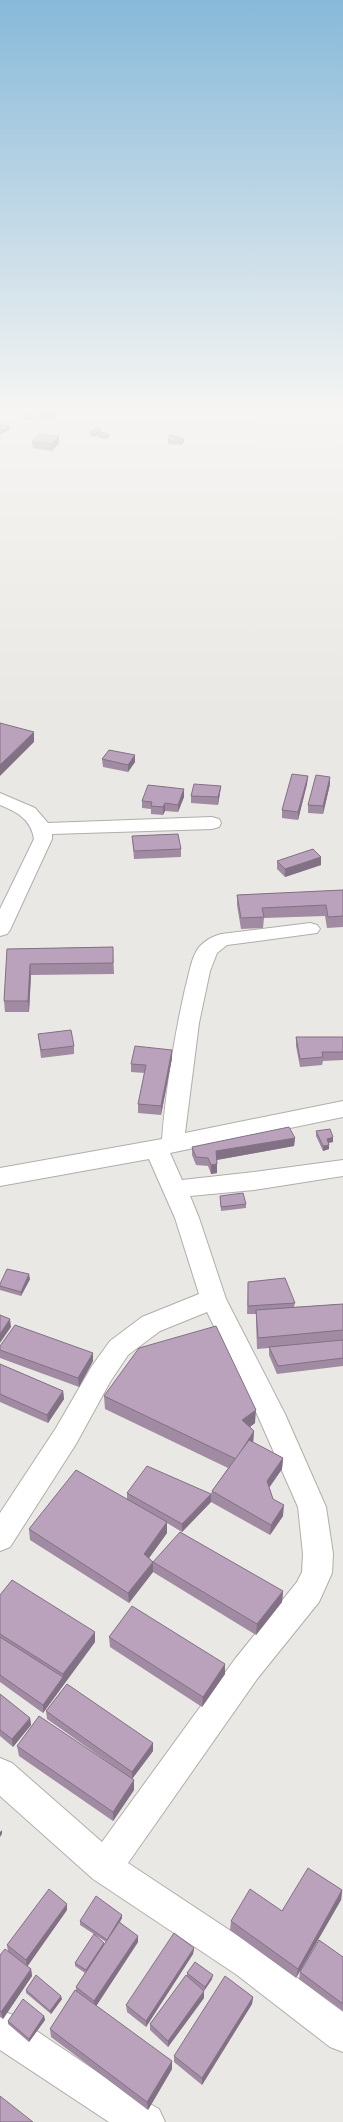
<svg xmlns="http://www.w3.org/2000/svg" width="343" height="2122" font-family="Karla,sans-serif">
<style>
.lines{fill:none;stroke-linecap:round;stroke-linejoin:round}
.minor-casing{stroke:#b0aeaa;stroke-width:2}
.minor{fill:#fff;fill-rule:evenodd}
.wall{fill:#a08ba2}
.shaded-wall{fill:#827184}
.building{fill:#baa2bc;stroke:#827184}
</style>
<rect width="100%" height="100%" fill="#eae8e4"/>
<g class="lines">
<g class="minor-casing">
<g id="minor">
<path d="M0 793 35 808 48 823 212 817 219 819 221 823 219 827 212 829 52 834V839L10 930 7 934 0 936V909L34 839C31 819 17 812 0 805Z"/>
<path d="M310 923 317 925 320 929 317 933 227 945 217 953 210 971 199 1023 185 1133 343 1101V1117L170 1153 182 1180 254 1172 343 1160V1176L254 1190 190 1196 199 1218 226 1299 285 1414 326 1507 333 1554 332 1573 319 1602 257 1679 128 1863 261 1951 343 2012V2052L330 2047 237 1975 93 1879 0 1796V1758L12 1763 102 1842 235 1659 297 1582 302 1572 303 1554 298 1507 257 1414 207 1312 160 1331 128 1355 110 1382 76 1444 10 1547 0 1551V1513L56 1428 92 1366 110 1341 142 1317 199 1294 175 1218 149 1159 0 1186V1168L162 1139C166 1089 174 1038 185 989 189 976 191 956 200 946 206 940 213 936 221 934Z"/>
<path d="M0 2010 13 2015 118 2086 159 2109 165 2122H109L0 2050Z"/>
</g>
</g>
<use href="#minor" class="minor"/>
</g>
<g class="wall">
<path d="M138 412H155L151 416 138 415Z"/>
<path d="M39 414 56 416 53 420 39 418Z"/>
<path d="M23 416 34 417 31 420H23Z"/>
<path d="M90 432 101 433 109 437 105 439 97 437V435L94 437 90 436Z"/>
<path d="M168 440 184 442 181 445 168 444Z"/>
<path d="M32 442 59 443 52 451 33 448Z"/>
<path d="M102 759 135 762 128 772 103 767Z"/>
<path d="M308 776 307 784 298 820 282 818V810Z"/>
<path d="M330 784 323 814 308 813V805Z"/>
<path d="M221 786 220 793 218 805 191 803V796Z"/>
<path d="M184 789V797L178 812 165 811 163 815 151 814V809L142 808V801Z"/>
<path d="M132 836 181 849V857L134 859Z"/>
<path d="M321 857V865L285 877 277 869V861Z"/>
<path d="M343 890V927L327 928 325 916 264 918 263 928 241 929 237 905V895Z"/>
<path d="M113 947 114 974 31 975 29 1012H5L4 1001 7 949Z"/>
<path d="M38 1034 74 1046V1054L41 1058Z"/>
<path d="M296 1037H343V1060L323 1061 322 1065 300 1067 296 1046Z"/>
<path d="M172 1058 161 1115 138 1113V1104L145 1073 131 1072V1064Z"/>
<path d="M316 1131 333 1142 328 1143 329 1149 323 1151 316 1136Z"/>
<path d="M295 1138 294 1146 217 1160V1173L211 1174 208 1166 196 1165 192 1155V1147Z"/>
<path d="M220 1196 246 1204V1208L221 1211Z"/>
<path d="M30 1279 21 1296 0 1290V1284Z"/>
<path d="M248 1282 295 1303 294 1307 343 1304V1366L277 1374 269 1355V1348L257 1349 256 1321V1314H247Z"/>
<path d="M0 1346 93 1353V1361L79 1387 0 1358Z"/>
<path d="M0 1364 63 1391 64 1399 48 1423 0 1402Z"/>
<path d="M104 1396 255 1423 250 1427 254 1431 253 1442 283 1458 282 1469 269 1488 273 1499 283 1516 270 1535 211 1502 182 1532 167 1523V1533L149 1558 153 1562V1572L129 1603 30 1540 29 1529 127 1499V1493L211 1494 212 1491 228 1468 105 1409Z"/>
<path d="M153 1562 283 1591 282 1602 256 1635 153 1572Z"/>
<path d="M0 1595 95 1642 43 1713 0 1682Z"/>
<path d="M109 1637 225 1674 202 1707 110 1647Z"/>
<path d="M0 1694 30 1718 31 1725 13 1747 0 1736Z"/>
<path d="M46 1711 153 1743V1751L132 1779 134 1780V1790L113 1821 19 1756 17 1746 132 1779 47 1719Z"/>
<path d="M342 1890 341 1900 296 1978 230 1930 231 1921 282 1911Z"/>
<path d="M67 1910 27 1966 31 1969 32 1976 3 2019 0 2017V1955L8 1952 7 1945Z"/>
<path d="M122 1918 120 1922 138 1942 96 2006 172 2069 148 2110 51 2037 50 2029 76 1991V1987L85 1973 75 1966V1963L104 1943V1944L106 1942 80 1925V1921Z"/>
<path d="M194 1948 193 1954 146 2027 127 2012 126 2005Z"/>
<path d="M343 1957V2011L299 1979 300 1972Z"/>
<path d="M187 1973 212 1979 204 1991 193 1981 204 1998 168 2047 150 2030V2024L187 1976Z"/>
<path d="M26 1990 62 1999 51 2014 26 1993Z"/>
<path d="M253 1997 252 2004 202 2085 174 2062V2056Z"/>
<path d="M44 2016 45 2020 29 2042 8 2024V2021Z"/>
</g>
<g class="shaded-wall">
<path d="M152 412H155L151 416V413Z"/>
<path d="M56 413V416L53 420V416Z"/>
<path d="M33 414 34 417 31 420V417Z"/>
<path d="M10 426V429L0 435V432Z"/>
<path d="M101 429V433L97 434V435L94 437V434Z"/>
<path d="M109 434V437L105 439V436Z"/>
<path d="M59 437V443L52 451V444Z"/>
<path d="M184 439V442L181 445V442Z"/>
<path d="M34 732V742L0 776V765Z"/>
<path d="M135 755V762L128 772V765Z"/>
<path d="M308 776 307 784 298 820V812Z"/>
<path d="M330 777V784L323 814V806Z"/>
<path d="M221 786 220 793 218 805V797Z"/>
<path d="M184 789V797L178 812V805Z"/>
<path d="M165 803V811L163 815V807Z"/>
<path d="M321 857V865L285 877V869Z"/>
<path d="M30 964 31 975 29 1012 28 1001Z"/>
<path d="M172 1050V1058L161 1115V1106Z"/>
<path d="M333 1137V1142L327 1143V1139Z"/>
<path d="M295 1138 294 1146 216 1160V1151Z"/>
<path d="M329 1145V1149L323 1151V1146Z"/>
<path d="M217 1164V1173L211 1174V1165Z"/>
<path d="M29 1274 30 1279 21 1296V1292Z"/>
<path d="M10 1319 11 1327 0 1343V1334Z"/>
<path d="M93 1353V1361L79 1387 78 1378Z"/>
<path d="M63 1391 64 1399 48 1423 47 1415Z"/>
<path d="M256 1410 255 1423 242 1433V1420Z"/>
<path d="M254 1431 253 1444 236 1459Z"/>
<path d="M283 1458 282 1469 266 1492 267 1481Z"/>
<path d="M211 1494V1502L182 1532V1524Z"/>
<path d="M284 1505 283 1516 270 1535 271 1525Z"/>
<path d="M167 1522V1533L144 1565V1554Z"/>
<path d="M153 1562V1572L129 1603 128 1593Z"/>
<path d="M283 1591 282 1602 256 1635 257 1624Z"/>
<path d="M95 1632V1642L43 1713V1705L63 1677V1674Z"/>
<path d="M225 1664V1674L202 1707 203 1697Z"/>
<path d="M30 1718 31 1725 13 1747 12 1739Z"/>
<path d="M153 1743V1751L132 1779V1772Z"/>
<path d="M134 1780V1790L113 1821V1812Z"/>
<path d="M2 1830V1834L0 1837V1832Z"/>
<path d="M342 1890 341 1900 296 1978 298 1969Z"/>
<path d="M67 1904V1910L27 1967 26 1960Z"/>
<path d="M122 1915V1918L107 1943V1940Z"/>
<path d="M138 1936V1942L95 2008 94 2001Z"/>
<path d="M104 1943 105 1946 86 1974V1970Z"/>
<path d="M194 1948 193 1954 146 2027V2021Z"/>
<path d="M31 1969 32 1976 3 2019 1 2012Z"/>
<path d="M213 1975 212 1979 204 1991 205 1987Z"/>
<path d="M204 1991V1998L168 2047V2041Z"/>
<path d="M61 1996 62 1999 51 2014 50 2011Z"/>
<path d="M253 1997 252 2004 202 2085V2078Z"/>
<path d="M44 2016 45 2020 29 2042V2039Z"/>
<path d="M172 2061V2069L148 2110 147 2102Z"/>
</g>
<g class="building">
<path d="M43 412H50L56 413 53 416 39 414Z"/>
<path d="M140 412H152L151 413Z"/>
<path d="M26 413 33 414 31 417 23 416Z"/>
<path d="M0 425 10 426 0 432Z"/>
<path d="M97 428 101 429 94 434 90 432Z"/>
<path d="M99 432 109 434 105 436 97 434Z"/>
<path d="M39 434 59 437 52 444 32 442Z"/>
<path d="M170 435 184 439 181 442 168 440Z"/>
<path d="M0 723 34 732 0 765Z"/>
<path d="M109 750 135 755 128 765 102 759Z"/>
<path d="M292 774 308 776 298 812 282 810Z"/>
<path d="M316 775 330 777 323 806 308 805Z"/>
<path d="M194 784 221 786 218 797 191 796Z"/>
<path d="M148 785 184 789 178 805 165 803 163 807 151 806 152 802 142 801Z"/>
<path d="M178 834 181 849 134 851 132 836Z"/>
<path d="M313 849 321 857 285 869 277 861Z"/>
<path d="M343 890V916L328 917 326 905 262 908 264 917 241 918 237 895Z"/>
<path d="M113 947V963L30 964 28 1001H4L7 949Z"/>
<path d="M71 1030 74 1046 41 1050 38 1034Z"/>
<path d="M296 1037H343V1052H322L323 1057 300 1059Z"/>
<path d="M135 1046 172 1050 161 1106 138 1104 146 1065 131 1064Z"/>
<path d="M289 1127 295 1138 216 1151 217 1164 211 1165 208 1158 196 1157 192 1147Z"/>
<path d="M330 1129 333 1137 327 1139 329 1145 323 1146 316 1131Z"/>
<path d="M243 1193 246 1204 221 1207 220 1196Z"/>
<path d="M7 1269 29 1274 21 1292 0 1286V1284Z"/>
<path d="M285 1278 295 1303 248 1306V1282Z"/>
<path d="M343 1304V1330L258 1338 256 1310Z"/>
<path d="M0 1315 10 1319 0 1334Z"/>
<path d="M15 1325 93 1353 78 1378 0 1350V1346Z"/>
<path d="M216 1326 256 1410 242 1420 254 1431 236 1459 104 1396 139 1348Z"/>
<path d="M343 1340V1358L278 1366 269 1347Z"/>
<path d="M0 1364 63 1391 47 1415 0 1394Z"/>
<path d="M249 1440 283 1458 267 1481 273 1499 284 1505 271 1525 212 1491Z"/>
<path d="M147 1466 211 1494 182 1524 127 1493Z"/>
<path d="M76 1470 167 1522 144 1554 153 1562 128 1593 29 1529Z"/>
<path d="M180 1532 283 1591 257 1624 153 1562Z"/>
<path d="M12 1580 95 1632 63 1674 0 1634V1595Z"/>
<path d="M132 1606 225 1664 203 1697 109 1637Z"/>
<path d="M0 1637 63 1677 43 1705 0 1675Z"/>
<path d="M67 1684 153 1743 132 1772 46 1711Z"/>
<path d="M0 1694 30 1718 12 1739 0 1730Z"/>
<path d="M39 1716 134 1780 113 1812 17 1746Z"/>
<path d="M308 1868 342 1890 298 1969 231 1921 250 1889 282 1911Z"/>
<path d="M49 1889 67 1904 26 1960 7 1945Z"/>
<path d="M96 1896 122 1915 107 1940 80 1921Z"/>
<path d="M119 1922 138 1936 94 2001 76 1987Z"/>
<path d="M174 1933 194 1948 146 2021 126 2005Z"/>
<path d="M94 1934 104 1943 86 1970 75 1963Z"/>
<path d="M319 1940 343 1957V2004L300 1972Z"/>
<path d="M5 1949 31 1969 1 2012 0 2011V1955Z"/>
<path d="M195 1962 213 1975 205 1987 187 1973Z"/>
<path d="M36 1975 61 1996 50 2011 26 1990Z"/>
<path d="M186 1975 204 1991 168 2041 150 2024Z"/>
<path d="M225 1976 253 1997 202 2078 174 2056Z"/>
<path d="M75 1990 172 2061 147 2102 50 2029Z"/>
<path d="M23 1999 44 2016 29 2039 8 2021Z"/>
<path d="M0 2096 33 2122H0Z"/>
</g>
<linearGradient id="sky" x2="0" y2="1"><stop stop-color="#87b9d9"/><stop offset="0.58" stop-color="#f6f5f3"/><stop offset="1" stop-color="#f6f5f3" stop-opacity="0"/></linearGradient>
<rect width="343" height="709" fill="url(#sky)"/>
</svg>
